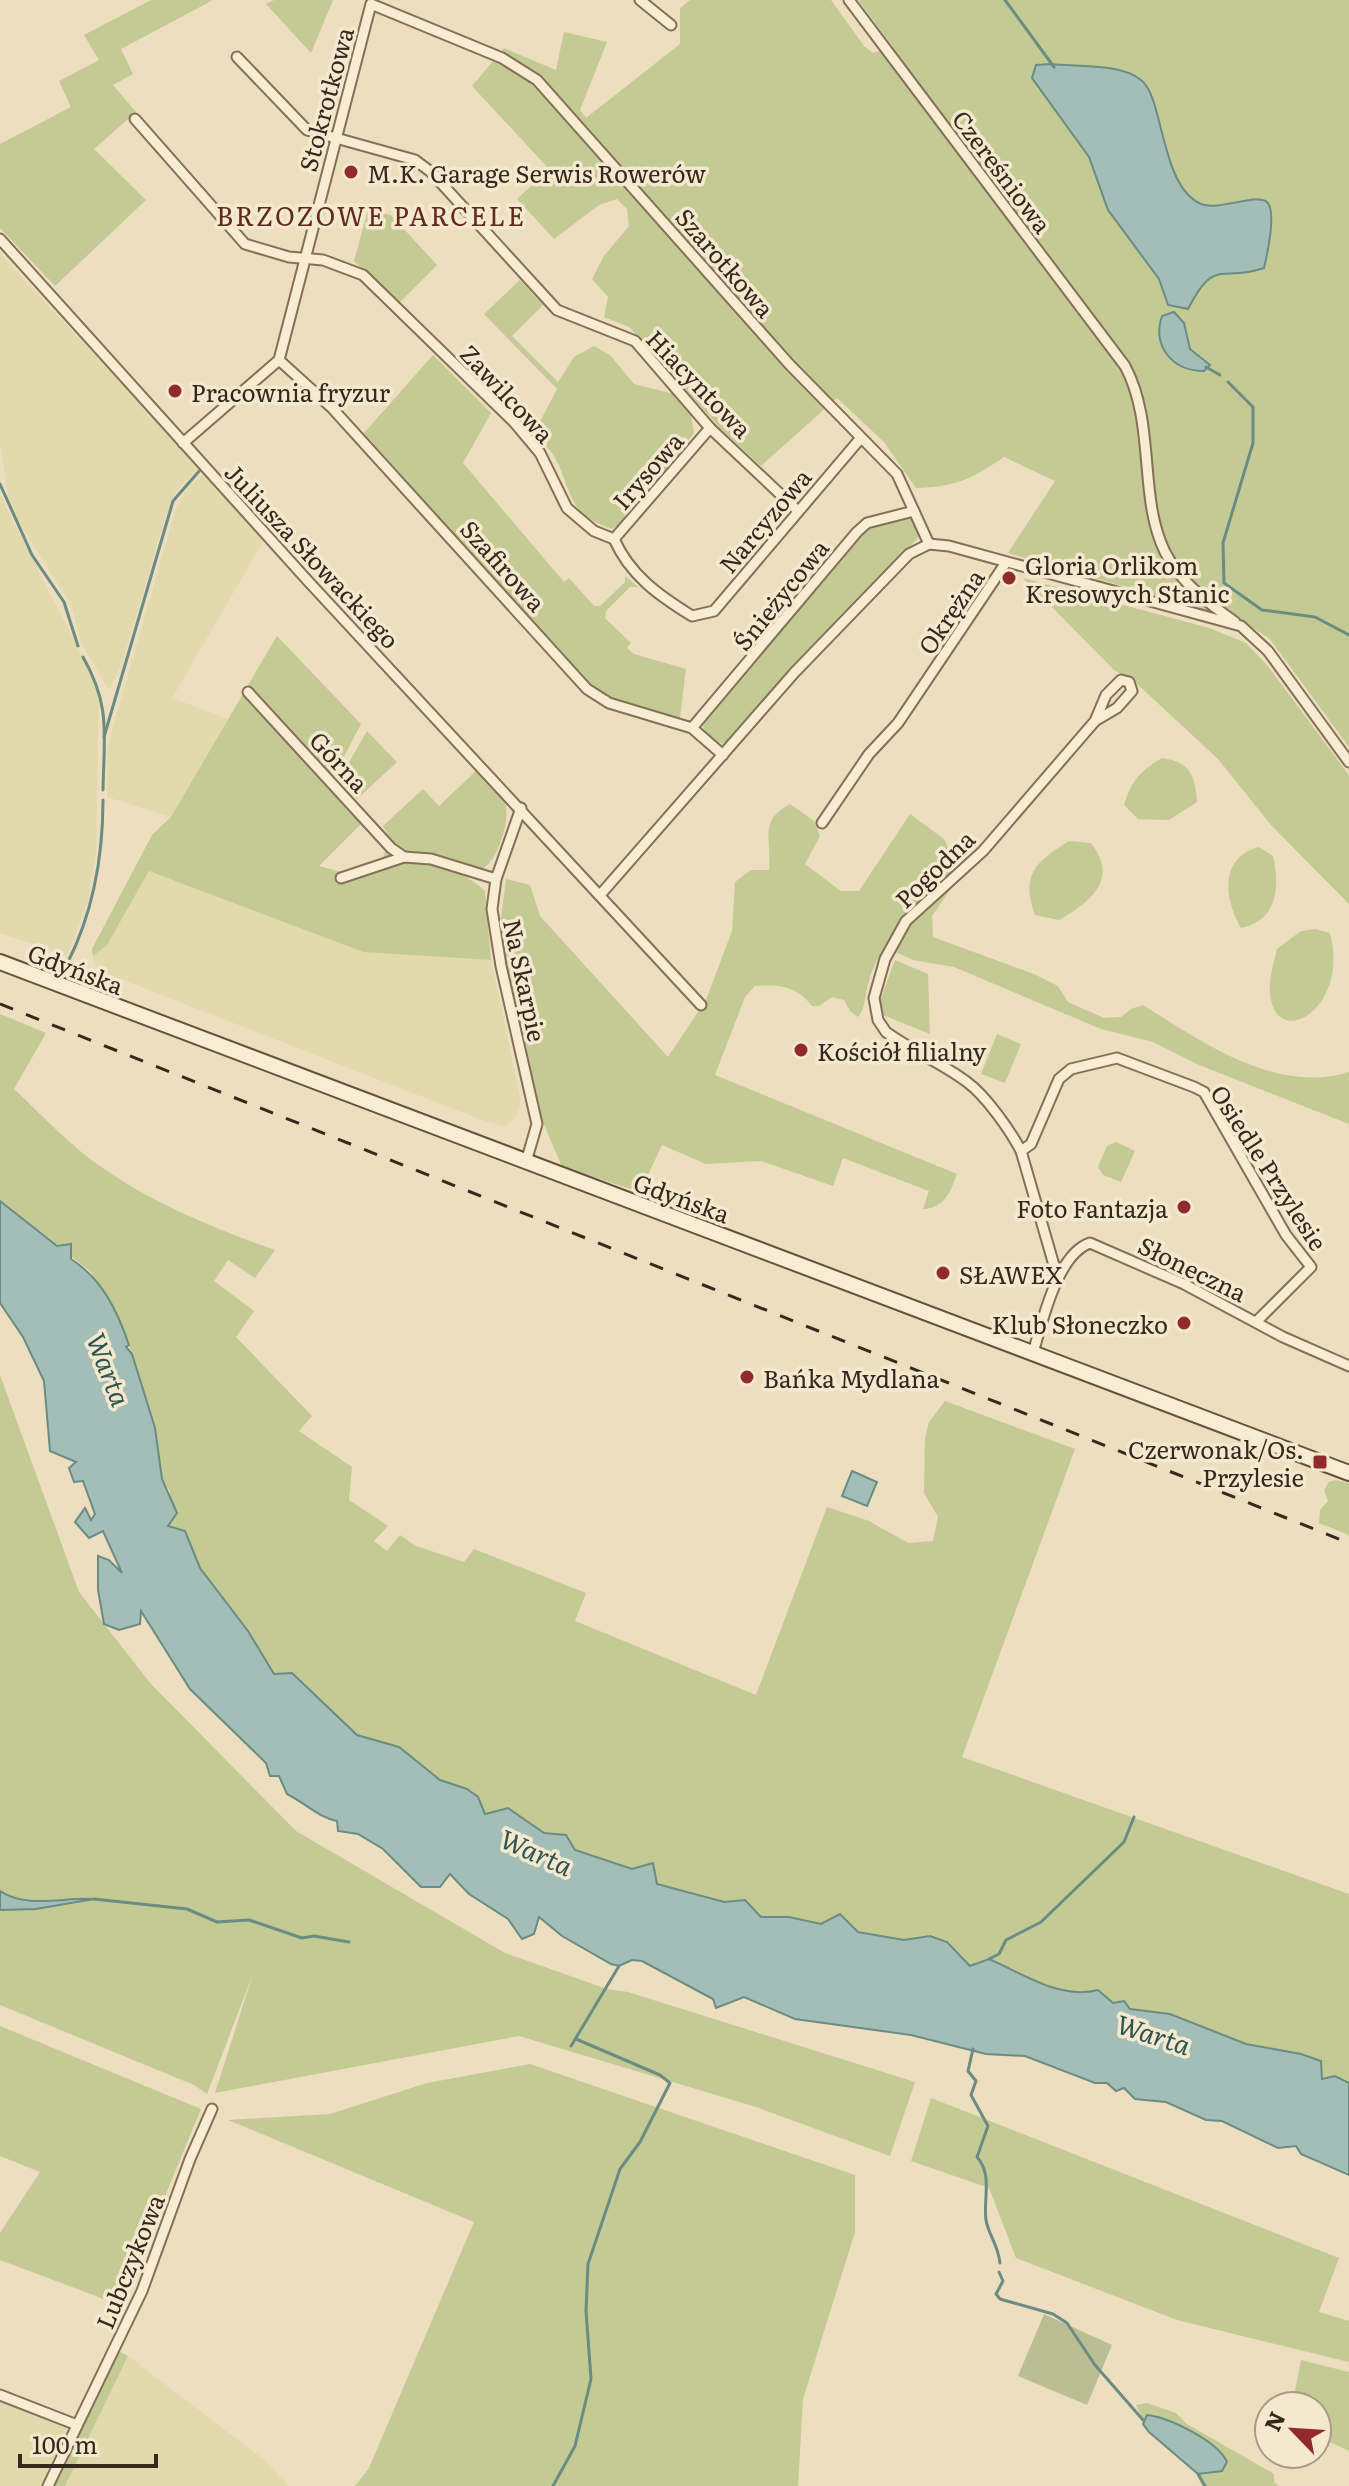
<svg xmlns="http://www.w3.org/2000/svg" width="1349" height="2486" font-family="Literata,serif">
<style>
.farmland{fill:#e2d9ad}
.green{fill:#c4ca94;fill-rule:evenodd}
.cemetery{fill:#babf93}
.water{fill:#a2beb6;stroke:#6a8c83;stroke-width:2}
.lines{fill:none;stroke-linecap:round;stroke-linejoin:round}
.stream{stroke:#6a8c83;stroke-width:3}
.minor-casing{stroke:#856f58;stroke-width:13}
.secondary-casing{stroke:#66503b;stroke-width:18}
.minor{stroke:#f8ecd2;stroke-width:9}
.secondary{stroke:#f8ecd2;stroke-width:14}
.rail{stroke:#35281c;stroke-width:3;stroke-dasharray:14 14;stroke-linecap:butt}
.poi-dot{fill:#922a2b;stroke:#f4e9cf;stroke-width:3}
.labels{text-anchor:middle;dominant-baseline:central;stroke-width:7;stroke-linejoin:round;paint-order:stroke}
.street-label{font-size:24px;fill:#35281c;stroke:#f4e9cf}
.poi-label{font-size:24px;fill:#35281c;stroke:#f4e9cf;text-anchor:start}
.neighbourhood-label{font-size:26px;letter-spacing:2px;fill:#602a1d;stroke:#f4e9cf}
.water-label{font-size:26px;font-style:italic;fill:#2c5451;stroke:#f4e9cf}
</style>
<rect width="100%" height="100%" fill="#ecdebf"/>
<g class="farmland">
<path d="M0 254 199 466 174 494 166 515 122 663 109 690 81 643 71 604 17 520 8 497 0 443Z"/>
<path d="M204 473 264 540 172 698 228 719 171 817 107 797 108 745 176 508 187 489Z"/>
<path d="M0 495 93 678 99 699 96 854 88 900 67 956 0 933Z"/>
<path d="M149 871 363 952 491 960 521 1101 516 1117 505 1126 487 1122 98 970 93 956 107 945Z"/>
<path d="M128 2356 263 2459 288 2486H65Z"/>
<path d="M0 2400 67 2429 69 2437 44 2486H0Z"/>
</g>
<g class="green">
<path d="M151 0H213L121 49 133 74 113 85 136 112 94 149 146 200 55 286 0 228V144L71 107 59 81 99 60 84 35Z"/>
<path d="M274 0H333L311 53 266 4Z"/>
<path d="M690 0H831L864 46 873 53 893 47 858 0H1349V747L1269 638 1240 620 1008 553 1055 481 1004 457C972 479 955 487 916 488L884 442 837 398 761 466 721 429 629 327 604 317 608 297 592 279 604 256 629 226 627 209 617 199 599 205 554 239 517 199 549 169 472 86 504 48 556 70 564 32 607 42 580 110 586 118 680 44V8ZM1152 96C1158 124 1172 192 1202 204 1219 210 1242 203 1259 199L1270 229 1264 268C1220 283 1216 256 1188 309L1168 305 1159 279 1108 210 1089 157 1075 133Z"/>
<path d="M368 210 391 215 437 265 399 303 354 261Z"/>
<path d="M520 280 543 305 512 336 558 382 574 357 594 346 610 355 634 384 674 394 690 409 694 433 660 476 633 487 623 521 612 529C562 512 574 487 552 453 547 446 539 440 533 435L557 389 484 314Z"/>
<path d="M433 355 491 413 463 463 564 582 569 578 594 606H600L625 582V576L638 587H630L606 611 605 618 631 643 627 648 634 654 686 669 680 718 674 720 628 706 591 687 364 433Z"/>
<path d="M909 517 921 535 895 561 725 744 713 741 703 728 705 718 866 528Z"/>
<path d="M1023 578 1209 628 1246 643 1267 665 1349 775V904L1271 825 1218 759 1135 682 1114 670Z"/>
<path d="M277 636 361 724 336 772 330 773 247 687Z"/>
<path d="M244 692 364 821 319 866 345 873 383 858 386 849C420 864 457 864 485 891L491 960 363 952 149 871 107 945 93 956 92 949 152 835 171 817Z"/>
<path d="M367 731 397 762 357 799 339 780Z"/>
<path d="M1162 758C1190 762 1195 775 1197 802L1169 820 1138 819 1124 805C1131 781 1140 771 1162 758Z"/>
<path d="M478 769C488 779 500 789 505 803 511 817 498 864 481 869 466 874 410 856 397 846 391 841 387 833 383 826L423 789 439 806Z"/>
<path d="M790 804 814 821 820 836 805 864 841 891H859L910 814 944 839 951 854 954 884 932 916 933 937 1034 974 1058 986 1068 1002 1104 1018 1121 1017 1131 1009 1143 1005C1202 1042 1277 1095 1349 1072V1124L1199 1065 1153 1042 1101 1029 954 967 913 960 885 947C877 959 871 971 868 985 864 997 866 1007 858 1017L850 1011 844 1000 832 997 819 1006H812C797 986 779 984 755 986L745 997 715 1075 957 1174C950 1192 945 1208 923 1209L929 1191 843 1158 833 1186 761 1161 706 1164 662 1145 640 1192 562 1167 540 1115 499 933 506 879 530 885 540 916 668 1057 706 1000 732 931 735 882 751 870H769C772 839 758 821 790 804Z"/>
<path d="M1069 841 1091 843C1119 880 1091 901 1059 920L1035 915C1020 874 1036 862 1069 841Z"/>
<path d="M1259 847 1273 856C1280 885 1278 921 1241 928 1224 899 1219 857 1259 847Z"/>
<path d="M1315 929 1330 933C1349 1004 1285 1046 1272 1004 1266 986 1273 967 1277 949L1301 931Z"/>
<path d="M895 960 928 974 930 1034 883 1015 880 1001Z"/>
<path d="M0 1014 46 1033 14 1089C44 1117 72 1148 107 1171 157 1205 218 1230 275 1250L255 1278 228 1260 214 1281 254 1311 236 1337 312 1416 299 1431 352 1467 349 1500 388 1526 374 1541 387 1551 400 1535 416 1546 464 1562 474 1549 586 1593 575 1621 756 1695 827 1507 869 1521 908 1543 933 1541 938 1517 924 1493 925 1438 929 1422 945 1401 1075 1449 962 1757 1349 1894V2083L1335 2076 1322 2079 1301 2054 1246 2044 1170 2014 1130 2009 970 1966 947 1942 930 1936 904 1940 789 1917H760L745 1900 724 1902 656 1884 632 1869 575 1850 566 1835 544 1833 508 1808 485 1814 478 1797 467 1789 440 1780 399 1747 357 1735 292 1673 274 1674 248 1631 200 1568 185 1532 167 1526 170 1491 162 1479 155 1428 124 1330 91 1272 0 1201Z"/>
<path d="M997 1034 1021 1044 1005 1083 981 1074Z"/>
<path d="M1116 1142 1135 1151 1121 1182 1103 1175 1098 1167 1107 1146Z"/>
<path d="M0 1375 79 1592 151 1684 296 1831 505 1953 607 1989 628 1992 915 2082 890 2156 756 2107 519 2036 215 2093 253 1974 207 2094 194 2085 0 2005Z"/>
<path d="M1335 1480 1349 1483V1535L1319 1523 1320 1510 1328 1501 1324 1490 1329 1482Z"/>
<path d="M0 2026 201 2109 120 2305 0 2260V2233L40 2172 0 2156Z"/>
<path d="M530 2064 855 2175V2232L803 2399 798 2486H355L369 2468 474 2222 228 2120 330 2114 427 2083Z"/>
<path d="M931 2098 1339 2258 1319 2312 1349 2321V2362L1177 2320 1016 2258 989 2188 911 2161Z"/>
<path d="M118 2351 128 2356 65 2486H52Z"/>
<path d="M1301 2360 1349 2372V2451L1317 2436V2406H1292Z"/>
<path d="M1147 2403 1176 2413 1187 2424 1274 2474V2482L1279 2486H1202L1197 2475 1216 2473 1224 2456 1205 2438 1152 2416 1143 2420 1136 2405Z"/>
</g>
<path class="cemetery" d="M1044 2314 1112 2345 1087 2405 1018 2376Z"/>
<g class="water">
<path d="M1051 64C1077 67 1120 63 1141 80 1164 97 1160 186 1201 204 1218 211 1257 193 1267 202 1277 212 1267 255 1264 268 1221 283 1215 256 1188 309L1168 305 1159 279 1108 210 1089 157 1032 78 1036 65Z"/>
<path d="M1174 312 1184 323 1190 349 1210 365 1204 371C1172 371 1152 346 1162 316Z"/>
<path d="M0 1201 57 1246 71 1244V1259C102 1279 117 1310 129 1345L126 1347 132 1354 155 1428 162 1479 177 1513 168 1526 185 1531 200 1568 248 1631 274 1674 292 1673 357 1735 399 1747 440 1780 467 1789 478 1797 485 1814 508 1808 544 1833 566 1835 575 1850 632 1869 653 1863 657 1884 724 1902 745 1900 761 1917H789L821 1924 840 1914 858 1932 904 1940 930 1936 947 1942 970 1966 989 1959C1024 1974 1060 2000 1098 1990L1113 2003 1124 2001 1130 2009 1170 2014 1246 2044 1301 2054 1321 2061 1322 2079 1335 2076 1349 2083V2175L1301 2154 1296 2146 1278 2148 1222 2121 1206 2120 1166 2102 1135 2099 1124 2088 1116 2091 1107 2083H1095L1025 2056 986 2054 911 2035 795 2019 744 1997 716 2008 713 1999 642 1961 632 1960 619 1966 611 1964 562 1936 539 1917 534 1934 522 1939 508 1919 469 1894 450 1874 440 1887H421L383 1849 358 1834 338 1831 337 1821C318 1817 305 1803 287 1794L279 1776H270L266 1763 190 1689 141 1611 140 1624 119 1630 104 1624 98 1590V1556L109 1560 122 1573 103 1531 89 1538 75 1522 85 1508 91 1520 95 1514 83 1481 74 1482 69 1468 76 1462 50 1451 44 1381 23 1337 0 1303Z"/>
<path d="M852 1471 877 1482 867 1506 842 1496Z"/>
<path d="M0 1891C28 1909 63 1897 94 1899L36 1909 0 1910Z"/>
<path d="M1147 2415C1168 2417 1218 2441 1227 2462L1222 2471 1198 2474 1149 2432 1143 2424Z"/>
</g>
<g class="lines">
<g class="stream">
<path d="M1005 0 1054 67"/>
<path d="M1206 367 1220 375"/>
<path d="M1228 382 1253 407V443L1223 543 1224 583 1262 610 1315 617 1349 635"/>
<path d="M0 484 32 555 64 602 78 646"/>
<path d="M83 657C111 706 104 735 103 790"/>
<path d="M104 737 173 501 201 469"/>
<path d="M67 964C93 913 103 858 103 800"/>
<path d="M37 968 60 976"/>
<path d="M94 1899 187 1909 217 1922 249 1920 302 1938 314 1936 349 1942"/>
<path d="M989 1959 999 1954 1006 1940 1041 1922 1124 1842 1134 1817"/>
<path d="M571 2046 619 1966"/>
<path d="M973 2049 968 2071 976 2081 971 2095 988 2126 977 2157C993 2175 983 2198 986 2220 988 2234 998 2244 1000 2263"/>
<path d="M999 2272 1003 2281 996 2294 1000 2299 1053 2314 1067 2323 1095 2365 1143 2420"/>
<path d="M1198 2474 1205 2486"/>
<path d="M553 2486 575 2446 591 2379 586 2311 588 2264 620 2169 640 2142 670 2083 660 2075 576 2039"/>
</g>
<g class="minor-casing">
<g id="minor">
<path d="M640 0 671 25"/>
<path d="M849 0 1125 366C1156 424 1138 497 1165 552 1180 582 1208 603 1235 622"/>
<path d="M237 57 307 130 415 160 431 172 557 310 635 341 710 428 798 511"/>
<path d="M135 119 245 244 289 257 323 260 363 275 514 422 540 453 567 508 594 531 614 539C630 575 658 595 692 616L714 611 860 439"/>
<path d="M0 239 307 580 701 1005"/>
<path d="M279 360 332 408 587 689 609 703 692 728 723 755"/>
<path d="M183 443 279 360 371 4 502 58 537 80 790 365 897 474 929 544"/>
<path d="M614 539 710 428"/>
<path d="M248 692 391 848 404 857"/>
<path d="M692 728 857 532 867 523 914 511"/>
<path d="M521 808 496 879 492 909 501 966 537 1124 526 1162"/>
<path d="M822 823 869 754 898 723 1005 564"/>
<path d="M341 878 404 857 431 859 496 879"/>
<path d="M600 895 795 672 909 554 929 544 949 546 1241 626 1268 651 1349 762"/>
<path d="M1021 1151 1031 1144 1059 1079 1071 1069 1117 1058 1194 1087 1204 1092 1286 1235 1311 1267 1257 1321"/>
<path d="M1058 1279 1021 1151C1010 1130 986 1096 967 1082 942 1063 912 1051 886 1032L878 1020 874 998 885 959 906 921 983 851 1095 721 1117 708 1132 691 1129 682 1121 680 1106 695 1095 721"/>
<path d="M1033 1353C1042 1323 1057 1254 1090 1243L1184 1284 1283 1337 1349 1366"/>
<path d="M0 2395 77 2425"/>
<path d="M48 2486 142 2291 190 2159 212 2109"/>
</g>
</g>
<g class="secondary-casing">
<path id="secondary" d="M0 962 1349 1473"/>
</g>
<use href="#minor" class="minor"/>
<use href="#secondary" class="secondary"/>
<path class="rail" d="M0 1004 1349 1543"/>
</g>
<g class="poi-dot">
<circle cx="351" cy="172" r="8"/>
<circle cx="175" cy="391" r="8"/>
<circle cx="1009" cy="578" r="8"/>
<circle cx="801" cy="1050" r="8"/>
<circle cx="1184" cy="1207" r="8"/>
<circle cx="943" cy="1273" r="8"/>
<circle cx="1184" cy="1323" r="8"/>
<circle cx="747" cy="1377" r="8"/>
<rect x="1312" y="1454" width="16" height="16" rx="4"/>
</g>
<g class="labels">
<g class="street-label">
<text transform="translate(325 99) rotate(-75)">Stokrotkowa</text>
<text transform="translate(1003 171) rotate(53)">Czereśniowa</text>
<text transform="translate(726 262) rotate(49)">Szarotkowa</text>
<text transform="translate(700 383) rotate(46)">Hiacyntowa</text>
<text transform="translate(508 393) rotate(47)">Zawilcowa</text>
<text transform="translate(647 470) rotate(-49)">Irysowa</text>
<text transform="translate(764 520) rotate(-50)">Narcyzowa</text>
<text transform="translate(313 555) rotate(47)">Juliusza Słowackiego</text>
<text transform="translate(504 565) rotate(48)">Szafirowa</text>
<text transform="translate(780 594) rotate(-51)">Śnieżycowa</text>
<text transform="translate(950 611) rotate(-56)">Okrężna</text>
<text transform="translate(340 761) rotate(47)">Górna</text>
<text transform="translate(934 868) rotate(-44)">Pogodna</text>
<text transform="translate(76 968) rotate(21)">Gdyńska</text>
<text transform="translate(526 980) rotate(78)">Na Skarpie</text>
<text transform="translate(1270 1167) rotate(57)">Osiedle Przylesie</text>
<text transform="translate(682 1197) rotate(20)">Gdyńska</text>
<text transform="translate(1193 1268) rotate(26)">Słoneczna</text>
<text transform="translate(129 2261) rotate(-68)">Lubczykowa</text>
</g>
<g class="poi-label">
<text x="367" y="172">M.K. Garage Serwis Rowerów</text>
<text x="191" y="391">Pracownia fryzur</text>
<text x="1025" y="564">Gloria Orlikom<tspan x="1025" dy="28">Kresowych Stanic</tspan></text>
<text x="817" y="1050">Kościół filialny</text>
<text x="1168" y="1207" text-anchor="end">Foto Fantazja</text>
<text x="959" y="1273">SŁAWEX</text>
<text x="1168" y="1323" text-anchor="end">Klub Słoneczko</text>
<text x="763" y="1377">Bańka Mydlana</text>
<text x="1304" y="1448" text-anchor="end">Czerwonak/Os.<tspan x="1304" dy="28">Przylesie</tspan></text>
</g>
<g class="neighbourhood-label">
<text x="371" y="214">BRZOZOWE PARCELE</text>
</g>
<g class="water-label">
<text transform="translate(110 1369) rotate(69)">Warta</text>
<text transform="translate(537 1851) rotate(24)">Warta</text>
<text transform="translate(1154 2033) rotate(18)">Warta</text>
</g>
</g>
<g transform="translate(1293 2430) rotate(295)"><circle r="38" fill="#f4e9cf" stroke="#a89c87" stroke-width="2"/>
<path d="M0-6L14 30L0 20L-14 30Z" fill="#922a2b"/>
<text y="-12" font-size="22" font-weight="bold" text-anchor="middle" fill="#35281c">N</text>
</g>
<path d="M20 2454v12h136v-12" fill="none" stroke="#35281c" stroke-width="4"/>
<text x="32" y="2454" font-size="24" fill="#35281c" stroke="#f4e9cf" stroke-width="6" paint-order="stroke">100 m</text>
</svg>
